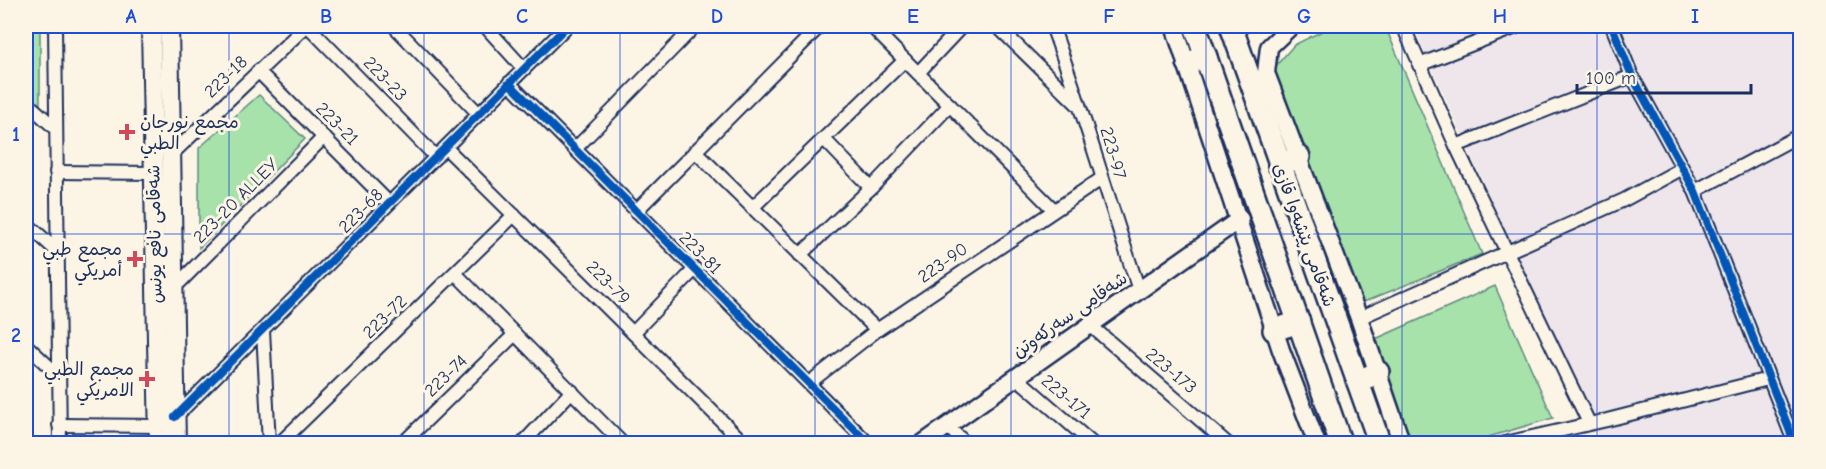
<svg xmlns="http://www.w3.org/2000/svg" width="1826" height="469" font-family="'Comic Neue','Playpen Sans Arabic',sans-serif">
<style>
.built{fill:#eee6ea}
.green{fill:#a6e2a9;stroke:#608884;stroke-width:1.5}
.lines{fill:none;stroke-linecap:round;stroke-linejoin:round}
.street-casing{stroke:#1b2f5e;stroke-width:16}
.secondary-casing{stroke:#1b2f5e;stroke-width:21}
.primary-casing{stroke:#1b2f5e;stroke-width:22}
.highway-casing{stroke:#1b2f5e;stroke-width:26}
.street{stroke:#fcf5e5;stroke-width:12}
.secondary{stroke:#fcf5e5;stroke-width:16}
.primary{stroke:#fcf5e5;stroke-width:18}
.highway{stroke:#fcf5e5;stroke-width:21}
.cycleway-casing{stroke:#fcf5e5;stroke-width:11}
.cycleway{stroke:#0057b8;stroke-width:8}
.grid{fill:none;stroke:#1d4ed8;stroke-width:1.5;stroke-opacity:0.55}
.poi-dot{fill:#d1495b;stroke:#fcf5e5;stroke-width:2}
.labels{text-anchor:middle;dominant-baseline:central;stroke-width:6;stroke-linejoin:round;paint-order:stroke}
.street-label{font-size:18px;fill:#1b2f5e;stroke:#fcf5e5}
.poi-label{font-size:18px;fill:#1b2f5e;stroke:#fcf5e5;text-anchor:end}
.neatline{fill:none;stroke:#1d4ed8;stroke-width:2}
.grid-label{font-size:20px;text-anchor:middle;font-weight:bold;fill:#1d4ed8}
</style>
<rect width="100%" height="100%" fill="#fcf5e5"/>
<filter id="ink" filterUnits="userSpaceOnUse"><feTurbulence type="fractalNoise" baseFrequency=".0167" numOctaves="2"/><feDisplacementMap in="SourceGraphic" scale="12" xChannelSelector="R" yChannelSelector="G"/><feConvolveMatrix kernelMatrix="1 2 1 2 8 2 1 2 1" color-interpolation-filters="sRGB"/></filter>
<g filter="url(#ink)">
<path class="built" d="M1413 26H1800V443H1560L1597 435Z"/>
<g class="green">
<path d="M26 26H40V115L26 103Z"/>
<path d="M1332 26H1385L1482 254 1359 304 1274 68 1294 45Z"/>
<path d="M259 95 305 139 199 248V148Z"/>
<path d="M1495 286 1553 418 1468 443H1408L1371 341Z"/>
</g>
<g class="lines">
<g class="street-casing">
<g id="street">
<path d="M55 26 60 444"/>
<path d="M308 26 436 157"/>
<path d="M394 26 479 114"/>
<path d="M485 26 524 69"/>
<path d="M871 26 1053 209"/>
<path d="M997 26 1079 106"/>
<path d="M1052 26C1084 113 1109 202 1139 290"/>
<path d="M1403 26 1456 146 1589 423"/>
<path d="M1612 26 1632 76 1695 191 1795 444"/>
<path d="M1419 65 1519 26"/>
<path d="M258 71 389 203"/>
<path d="M918 73 962 26"/>
<path d="M509 83 869 444"/>
<path d="M26 102 55 128"/>
<path d="M824 139 871 188"/>
<path d="M1456 146 1632 76"/>
<path d="M446 148 745 444"/>
<path d="M575 149 695 26"/>
<path d="M695 151 877 330"/>
<path d="M172 154 306 26"/>
<path d="M56 172 154 173"/>
<path d="M1695 191 1800 135"/>
<path d="M752 208 905 60"/>
<path d="M636 211 820 26"/>
<path d="M26 223 57 251"/>
<path d="M800 255 871 188 950 105"/>
<path d="M456 274 623 444"/>
<path d="M173 289 324 137"/>
<path d="M1359 318 1624 200 1681 169"/>
<path d="M1090 325 1228 444"/>
<path d="M263 330 269 444"/>
<path d="M633 333 695 269"/>
<path d="M26 345 59 376"/>
<path d="M1016 377 1093 444"/>
<path d="M809 383 877 330 1101 179"/>
<path d="M175 417 567 26"/>
<path d="M59 425 159 426"/>
<path d="M946 426 967 444"/>
<path d="M279 444 514 215"/>
<path d="M402 444 515 334"/>
<path d="M522 444 572 391"/>
<path d="M1501 444 1607 420 1768 379"/>
</g>
</g>
<g class="secondary-casing">
<g id="secondary">
<path d="M1174 26 1281 350 1317 444"/>
<path d="M1291 26 1269 47 1266 73 1359 318 1402 444"/>
<path d="M922 444 1240 219"/>
</g>
</g>
<g class="primary-casing">
<g id="primary">
<path d="M151 26 159 444"/>
<path d="M169 26 176 444"/>
</g>
</g>
<g class="highway-casing">
<g id="highway">
<path d="M1195 26 1341 444"/>
<path d="M1231 26 1380 444"/>
<path d="M1188 63 1206 57"/>
<path d="M1279 165 1299 157"/>
<path d="M1274 330 1299 322"/>
<path d="M1358 382 1378 372"/>
</g>
</g>
<use href="#street" class="street"/>
<use href="#secondary" class="secondary"/>
<use href="#primary" class="primary"/>
<use href="#highway" class="highway"/>
<g class="cycleway-casing">
<g id="cycleway">
<path d="M1612 26 1632 76 1695 191 1795 444"/>
<path d="M509 83 869 444"/>
<path d="M175 417 567 26"/>
</g>
</g>
<use href="#cycleway" class="cycleway"/>
</g>
</g>
<path class="grid" d="M229 26V444M424 26V444M620 26V444M815 26V444M1011 26V444M1206 26V444M1402 26V444M1597 26V444M26 234H1800"/>
<g class="poi-dot">
<path d="M124 123h6v6h6v6h-6v6h-6v-6h-6v-6h6z"/>
<path d="M132 250h6v6h6v6h-6v6h-6v-6h-6v-6h6z"/>
<path d="M144 370h6v6h6v6h-6v6h-6v-6h-6v-6h6z"/>
</g>
<g class="labels">
<g class="street-label">
<text transform="translate(226 77) rotate(-44)">223-18</text>
<text transform="translate(385 79) rotate(46)">223-23</text>
<text transform="translate(337 124) rotate(45)">223-21</text>
<text transform="translate(1113 153) rotate(74)">223-97</text>
<text transform="translate(236 201) rotate(-45)">223-20 ALLEY</text>
<text transform="translate(361 211) rotate(-45)">223-68</text>
<text transform="translate(155 234) rotate(-91)">شەقامی نافع یونس</text>
<text transform="translate(1304 235) rotate(70)">شەقامی پێشەوا قازی</text>
<text transform="translate(700 253) rotate(45)">223-81</text>
<text transform="translate(943 263) rotate(-35)">223-90</text>
<text transform="translate(608 283) rotate(45)">223-79</text>
<text transform="translate(1070 315) rotate(-35)">شەقامی سەرکەوتن</text>
<text transform="translate(385 317) rotate(-44)">223-72</text>
<text transform="translate(1171 371) rotate(40)">223-173</text>
<text transform="translate(446 376) rotate(-44)">223-74</text>
<text transform="translate(1066 397) rotate(40)">223-171</text>
</g>
<g class="poi-label">
<text x="140" y="122" text-anchor="start">مجمع نورجان<tspan x="140" dy="21">الطبي</tspan></text>
<text x="122" y="249">مجمع طبي<tspan x="122" dy="21">أمریکي</tspan></text>
<text x="134" y="369">مجمع الطبي<tspan x="134" dy="21">الامريكي</tspan></text>
</g>
</g>
<rect width="1826" height="469" fill="none" stroke="#fcf5e5" stroke-width="66"/>
<path d="M1577 84v9h174v-9" fill="none" stroke="#1b2f5e" stroke-width="3"/>
<text x="1586" y="84" font-size="18" fill="#1b2f5e" stroke="#fcf5e5" stroke-width="4.5" paint-order="stroke">100 m</text>
<rect x="33" y="33" width="1760" height="403" class="neatline"/>
<g class="grid-label">
<text x="131" y="23">A</text>
<text x="326" y="23">B</text>
<text x="522" y="23">C</text>
<text x="717" y="23">D</text>
<text x="913" y="23">E</text>
<text x="1109" y="23">F</text>
<text x="1304" y="23">G</text>
<text x="1500" y="23">H</text>
<text x="1695" y="23">I</text>
<text x="16" y="141">1</text>
<text x="16" y="342">2</text>
</g>
</svg>
